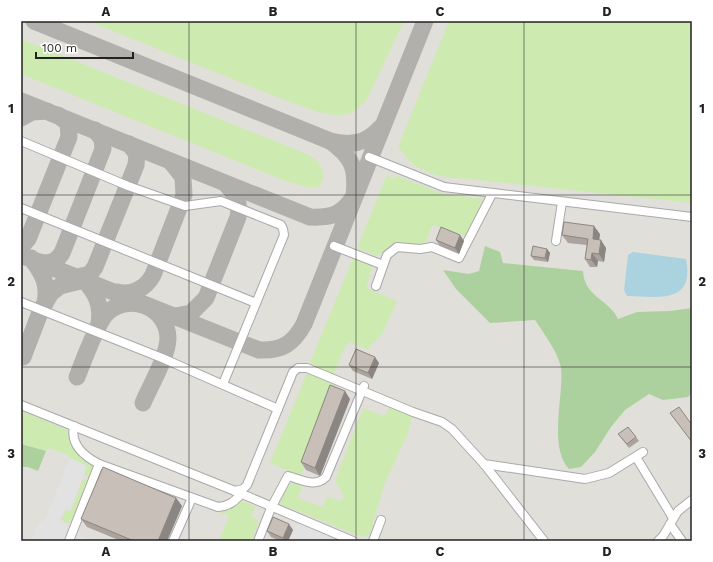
<svg xmlns="http://www.w3.org/2000/svg" width="713" height="562" font-family="'Work Sans',sans-serif">
<style>
.airport{fill:#e1dfda}
.grass{fill:#cdebb0}
.forest{fill:#add19e}
.parking{fill:#e2e2e2}
.water{fill:#aad3df}
.lines{fill:none;stroke-linecap:round;stroke-linejoin:round}
.taxiway{stroke:#b1b0ac;stroke-width:17}
.minor-casing{stroke:#a9a9a9;stroke-width:10}
.minor{stroke:#fff;stroke-width:8}
.wall{fill:#aba49e}
.shaded-wall{fill:#8b8681}
.building{fill:#c7bfb8;stroke:#8b8681}
.grid{fill:none;stroke:#222;stroke-width:1;stroke-opacity:0.55}
.neatline{fill:none;stroke:#222;stroke-width:1.5}
.grid-label{font-size:13px;text-anchor:middle;font-weight:bold;fill:#222}
</style>
<rect width="100%" height="100%" fill="#f2efe9"/>
<rect class="airport" x="21" y="21" width="671" height="520"/>
<g class="grass">
<path d="M88 21H404L366 101 357 109 349 114 336 115 318 112 287 101Z"/>
<path d="M449 21H692V203L469 179C449 178 427 176 411 162 406 158 403 152 398 147Z"/>
<path d="M21 39 309 155C321 162 329 175 318 187H308L288 182 21 74Z"/>
<path d="M387 175 393 179 397 176 444 194 483 199 466 236 433 225 424 245 399 243 377 256 357 248Z"/>
<path d="M354 256 373 264 366 288 397 301 381 336 372 344 368 350 350 342 345 346 334 374 310 363Z"/>
<path d="M307 373 336 385 301 476 270 463Z"/>
<path d="M389 407 412 416 408 433 384 485 370 534 362 537 278 503 284 487 294 483 303 485 298 498 322 507 328 497 341 501 344 496 335 481 363 408 385 416Z"/>
<path d="M21 411 68 430C68 446 84 456 95 465L90 478 84 475 87 466 70 458V456L50 448 46 451 21 444Z"/>
<path d="M83 479 89 481 73 521C70 524 64 523 61 519L66 510 71 511Z"/>
<path d="M239 500 255 506 251 516 259 521 251 541H219L229 516 202 505 219 508Z"/>
</g>
<g class="forest">
<path d="M485 246 500 252 503 263 583 271C584 297 610 300 618 319L637 312 670 311 692 308V393L688 397 663 400 649 394 625 410 611 427 595 452 581 467 569 469C548 446 564 396 561 368 559 354 543 332 535 320L490 323 456 289 443 270 469 274 479 271Z"/>
<path d="M21 444 46 451 38 471 28 467H21Z"/>
</g>
<g class="parking">
<path d="M70 458 87 466 70 511 65 509 59 522 78 531 88 541H32L39 521 44 522Z"/>
<path d="M302 523 333 539V541H289L295 527Z"/>
</g>
<path class="water" d="M633 252 686 259C695 304 658 297 627 296L624 290 628 255Z"/>
<g class="lines">
<g class="taxiway">
<path d="M34 21 330 141"/>
<path d="M21 101 310 217C331 218 342 215 354 196 357 169 353 157 330 141 350 146 366 144 380 128"/>
<path d="M21 118 32 112 47 111"/>
<path d="M21 247 28 239 69 137 68 123 58 115"/>
<path d="M21 255 259 350C282 351 293 344 304 324L425 21"/>
<path d="M31 258C42 273 49 283 45 303"/>
<path d="M40 262C50 264 56 262 62 253L103 149 102 139 95 130"/>
<path d="M78 277 90 274 95 267 136 165 137 154 129 144"/>
<path d="M117 292C132 296 146 288 153 275L184 195 183 177 171 162"/>
<path d="M175 316 191 313 206 298 238 217C241 203 235 194 226 184"/>
<path d="M23 357 41 310 51 293 60 286 84 280C96 293 102 305 99 324"/>
<path d="M77 377C83 362 96 326 105 315 126 292 167 305 168 338 168 356 150 386 143 403"/>
</g>
<g class="minor-casing">
<g id="minor">
<path d="M21 141 128 186 185 206 221 201 281 225 283 229 284 235 223 384"/>
<path d="M369 157 444 187 692 217"/>
<path d="M21 208 256 303"/>
<path d="M556 241 562 202"/>
<path d="M334 246 383 265"/>
<path d="M376 286 387 255 397 247 420 249 432 247 459 258 492 194"/>
<path d="M21 302 162 358 278 409"/>
<path d="M21 405 235 491 353 541"/>
<path d="M74 426C70 445 84 456 99 464L218 507C229 506 234 502 241 494"/>
<path d="M636 457 673 518"/>
<path d="M484 464 585 479 609 473 643 452"/>
<path d="M235 491 243 489 247 485 293 372 298 368H307L413 412 442 422 452 429 484 464 544 541"/>
<path d="M670 524 682 541"/>
<path d="M69 541 99 464"/>
<path d="M173 541 192 498"/>
<path d="M258 541 271 508 288 476C302 480 315 488 326 477L364 386"/>
<path d="M373 541 381 520"/>
<path d="M658 541 663 536 678 511 692 500"/>
</g>
</g>
<use href="#minor" class="minor"/>
</g>
<g class="wall">
<path d="M600 234 599 240 606 248 604 262 598 261 597 267H590L585 259 587 245 568 243 562 235Z"/>
<path d="M436 240 464 241 459 254 440 246Z"/>
<path d="M547 249 550 253 548 262 534 260 531 256Z"/>
<path d="M379 363 372 379 353 371 349 365Z"/>
<path d="M350 399 320 476 306 470 301 462Z"/>
<path d="M618 434 636 437 639 441 629 448Z"/>
<path d="M176 498 182 506 167 541H121L87 527 81 519Z"/>
<path d="M293 530 288 541H280L271 537 267 531Z"/>
</g>
<g class="shaded-wall">
<path d="M594 226 600 234 598 247 593 239Z"/>
<path d="M460 235 464 241 459 254 455 248Z"/>
<path d="M601 240 606 248 604 262 599 254Z"/>
<path d="M547 249 550 253 548 262 545 258Z"/>
<path d="M592 253 598 261 597 267 591 260Z"/>
<path d="M375 357 379 363 372 379 368 373Z"/>
<path d="M345 391 350 399 320 476 315 468Z"/>
<path d="M176 498 182 506 167 541H158Z"/>
<path d="M289 524 293 530 288 541H285L283 538Z"/>
</g>
<g class="building">
<path d="M564 222 594 226 593 239 601 240 599 254 592 253 591 260 585 259 588 239 562 235Z"/>
<path d="M441 227 460 235 455 248 436 240Z"/>
<path d="M533 246 547 249 545 258 531 256Z"/>
<path d="M356 349 375 357 368 373 349 365Z"/>
<path d="M330 385 345 391 315 468 301 462Z"/>
<path d="M679 407 692 425V442L670 413Z"/>
<path d="M628 427 636 437 627 444 618 434Z"/>
<path d="M103 467 176 498 158 541H134L81 519Z"/>
<path d="M273 517 289 524 283 538 267 531Z"/>
</g>
<path class="grid" d="M189 21V541M356 21V541M524 21V541M21 195H692M21 367H692"/>
<rect width="713" height="562" fill="none" stroke="#ffffff" stroke-width="44"/>
<path d="M36 52v6h97v-6" fill="none" stroke="#222222" stroke-width="2"/>
<text x="42" y="52" font-size="12" fill="#222222" stroke="#ffffff" stroke-width="3" paint-order="stroke">100 m</text>
<rect x="22" y="22" width="669" height="518" class="neatline"/>
<g class="grid-label">
<text x="106" y="16">A</text>
<text x="273" y="16">B</text>
<text x="440" y="16">C</text>
<text x="607" y="16">D</text>
<text x="11" y="113">1</text>
<text x="702" y="113">1</text>
<text x="11" y="286">2</text>
<text x="702" y="286">2</text>
<text x="11" y="458">3</text>
<text x="702" y="458">3</text>
<text x="106" y="556">A</text>
<text x="273" y="556">B</text>
<text x="440" y="556">C</text>
<text x="607" y="556">D</text>
</g>
</svg>
